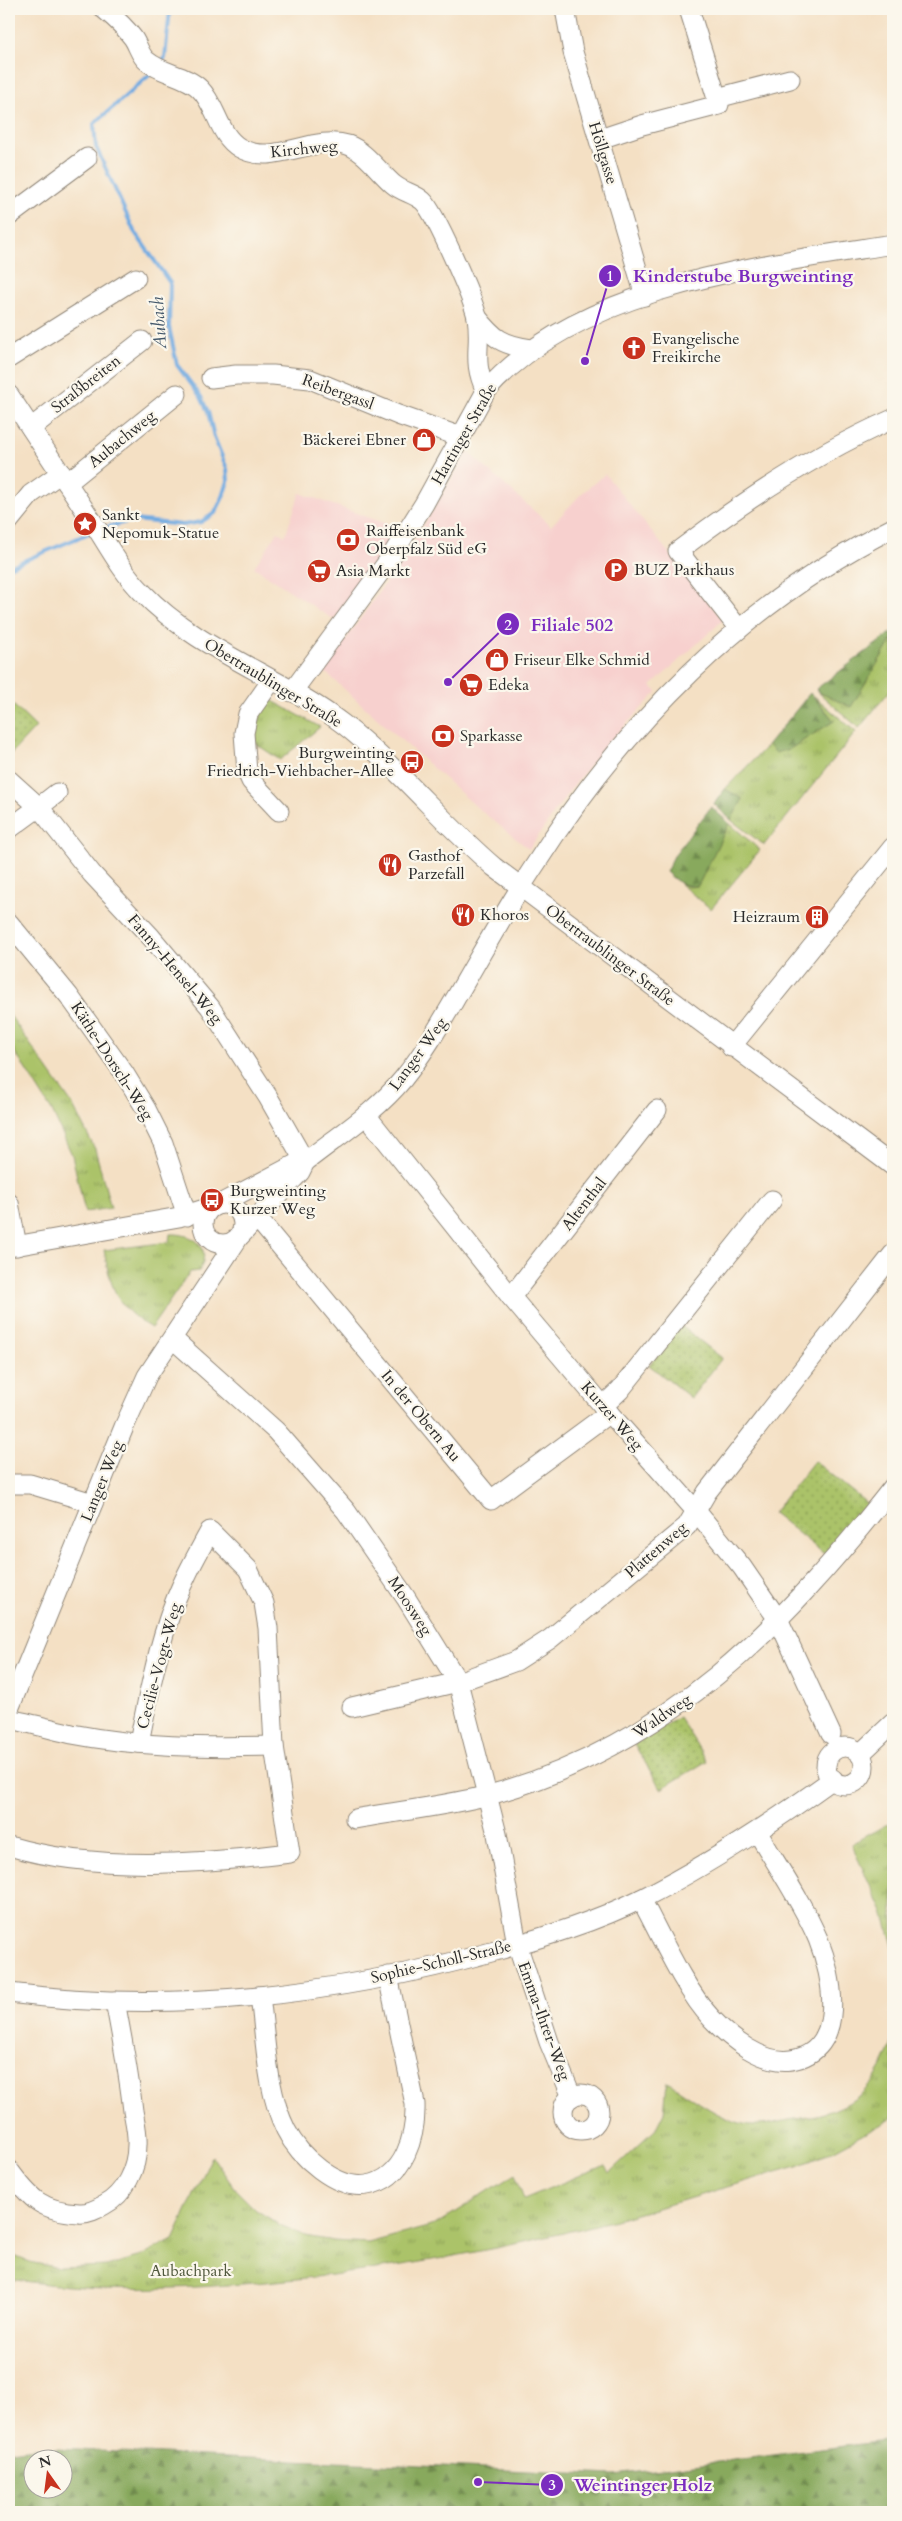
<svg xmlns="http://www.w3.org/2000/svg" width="902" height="2521" font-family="Cardo,serif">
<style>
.built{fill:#f7d0ce}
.grass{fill:url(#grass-dots);stroke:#6b774a}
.forest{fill:url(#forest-firs);stroke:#5a6a44;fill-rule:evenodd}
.park{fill:url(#park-tufts);stroke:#6b774a}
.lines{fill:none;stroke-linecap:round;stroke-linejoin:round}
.stream{stroke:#72abe1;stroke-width:4}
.minor-casing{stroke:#908678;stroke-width:21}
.minor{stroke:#fff;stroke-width:19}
.labels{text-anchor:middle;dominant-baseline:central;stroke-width:4.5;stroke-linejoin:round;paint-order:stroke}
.street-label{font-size:16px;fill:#2b2b2b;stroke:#fbf7ec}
.poi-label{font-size:16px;fill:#2b2b2b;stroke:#fbf7ec;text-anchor:start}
.park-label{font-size:16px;fill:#51593e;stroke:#fbf7ec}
.water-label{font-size:18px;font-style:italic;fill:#44586b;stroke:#fbf7ec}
.leader{fill:none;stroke:#7b2cbf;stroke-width:2}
.callout-dot{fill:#7b2cbf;stroke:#fbf7ec;stroke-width:2}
.mark-label{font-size:15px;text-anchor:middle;font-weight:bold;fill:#fff}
.callout-label{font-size:18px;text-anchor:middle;font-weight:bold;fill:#7b2cbf;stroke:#fbf7ec;stroke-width:4.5;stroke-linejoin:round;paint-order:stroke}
</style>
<defs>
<pattern id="grass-dots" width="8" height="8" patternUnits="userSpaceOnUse" patternTransform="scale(1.25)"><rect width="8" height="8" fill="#abc369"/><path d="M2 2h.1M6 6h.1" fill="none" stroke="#8b9f57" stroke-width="1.8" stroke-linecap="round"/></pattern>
<pattern id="forest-firs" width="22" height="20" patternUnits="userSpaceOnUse" patternTransform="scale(1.25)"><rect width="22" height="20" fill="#88a95d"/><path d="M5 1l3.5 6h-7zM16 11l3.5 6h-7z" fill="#6f8a4d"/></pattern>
<pattern id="park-tufts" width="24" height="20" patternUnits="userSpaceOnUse" patternTransform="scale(1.25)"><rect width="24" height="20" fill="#abc369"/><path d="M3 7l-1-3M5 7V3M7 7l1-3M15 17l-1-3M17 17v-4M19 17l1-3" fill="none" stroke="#8b9f57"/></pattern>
</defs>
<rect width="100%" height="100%" fill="#fbf7ec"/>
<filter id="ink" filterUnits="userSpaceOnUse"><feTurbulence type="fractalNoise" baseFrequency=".02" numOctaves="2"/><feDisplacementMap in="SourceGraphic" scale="10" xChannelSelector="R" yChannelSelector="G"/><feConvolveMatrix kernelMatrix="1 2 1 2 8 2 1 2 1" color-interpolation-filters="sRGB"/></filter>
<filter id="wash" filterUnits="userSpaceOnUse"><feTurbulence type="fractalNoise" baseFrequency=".0096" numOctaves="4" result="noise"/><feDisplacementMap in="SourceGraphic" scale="20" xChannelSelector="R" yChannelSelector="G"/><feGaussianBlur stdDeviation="1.12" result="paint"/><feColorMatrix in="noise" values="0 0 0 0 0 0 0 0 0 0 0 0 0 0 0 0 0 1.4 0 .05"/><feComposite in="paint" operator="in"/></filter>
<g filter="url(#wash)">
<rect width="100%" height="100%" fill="#f4e0c4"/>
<g class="built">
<path d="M468 452 551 526 581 494 605 474 723 620 651 686 657 692 608 743 570 790 529 849 480 810 324 671 409 549Z"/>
<path d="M300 493 398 528 334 620 254 567 278 532 285 536Z"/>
</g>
<g class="grass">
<path d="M9 701 36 727 9 756Z"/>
<path d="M680 1325 722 1358 691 1398 649 1365Z"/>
<path d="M814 1461 869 1505 828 1557 773 1513Z"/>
<path d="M679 1717 707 1761 661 1789 634 1744Z"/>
</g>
<g class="forest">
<path d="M891 633 893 638 851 707 818 692 816 689Z"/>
<path d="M810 693 834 721 790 749 776 753 768 745Z"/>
<path d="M725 789 743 799 731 820 714 804Z"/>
<path d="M711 807 729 823 698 886C683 887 676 881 666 872L675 854Z"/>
<path d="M893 2440V2512H9V2451L35 2448 614 2475ZM62 2458V2488H32V2458Z"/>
</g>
<g class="park">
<path d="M893 638V687L859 728 818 692 851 707Z"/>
<path d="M814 696 856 732 764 845 731 820 743 799 725 789 768 745 776 753 790 749 834 721Z"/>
<path d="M271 700 320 727 280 760 252 741C252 722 259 713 271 700Z"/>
<path d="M729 823 760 850 711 909 679 883 689 887 698 886Z"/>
<path d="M9 1014 72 1104 95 1149 111 1208 85 1212 72 1155 52 1111 9 1043Z"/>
<path d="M170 1234C193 1233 213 1246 199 1271L190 1272 151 1328C116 1307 111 1289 104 1250L169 1242Z"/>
<path d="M893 1821V1946L883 1912 851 1844Z"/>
<path d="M893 2041V2118L827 2154 797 2166C725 2187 653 2211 580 2229 474 2255 363 2274 254 2283 172 2290 90 2292 9 2279V2254L29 2262 60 2268 106 2266 142 2256 173 2240 212 2156 235 2189 256 2210 280 2225 305 2236 333 2241 368 2243 435 2225 515 2174 524 2199 605 2165 609 2173 655 2130 664 2112 667 2082C691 2096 717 2118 744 2124 759 2127 775 2123 789 2120 847 2112 873 2097 893 2041Z"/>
</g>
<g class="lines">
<g class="stream">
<path d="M160 64 165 58 170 9"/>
<path d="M103 528 134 520 183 525 201 522 215 513 223 497 228 481 227 469 214 437 208 412 201 397 177 365 169 327 170 283 134 231 96 147 94 124 154 71"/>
<path d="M9 567 92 532"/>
</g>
</g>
</g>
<g filter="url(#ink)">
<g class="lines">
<g class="minor-casing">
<g id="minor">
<path d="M104 9C115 18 125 27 133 38 138 45 140 56 147 61 162 74 186 75 200 89 217 106 218 135 240 148 273 167 313 134 348 145 365 151 379 172 393 184 402 192 414 193 423 201 435 212 473 299 477 317 482 347 471 360 486 391"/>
<path d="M565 9 573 52 645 296"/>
<path d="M717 98 790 79"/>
<path d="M600 139 642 125 719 105 689 9"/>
<path d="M9 216 87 158"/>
<path d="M477 317C494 339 503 345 531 349"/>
<path d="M9 358 136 278"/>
<path d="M211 378 236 375H273L310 379 398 415 461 437"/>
<path d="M9 395C37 438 66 481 94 524 109 547 122 572 142 592 198 651 279 675 343 724 398 767 441 822 494 867L893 1166"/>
<path d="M31 428 142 341"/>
<path d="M67 483 177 394"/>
<path d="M9 521 31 494 61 473"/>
<path d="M739 629 678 551C745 500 816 453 893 419"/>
<path d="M272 680 248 714 244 733 247 772 251 781 279 811"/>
<path d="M292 692 389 560 424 504 486 391C578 286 762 265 893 244"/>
<path d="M9 780 39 807 9 829"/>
<path d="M57 793 39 807 92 874 151 937 210 1007 268 1097 305 1162"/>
<path d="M9 923 69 996 124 1073 146 1109 163 1143 187 1216"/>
<path d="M731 1047 893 847"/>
<path d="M366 1115 511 1297 609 1413 696 1511 742 1567 779 1621 831 1734"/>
<path d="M9 1203 17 1246"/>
<circle cx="223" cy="1224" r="20"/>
<path d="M220 1204 294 1165 305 1162"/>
<path d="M258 1219 491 1500 609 1413"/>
<path d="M240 1236 300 1172 305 1162C338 1136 376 1112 403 1079 424 1053 441 1023 458 994 483 951 507 907 535 865 624 725 743 603 893 528"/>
<path d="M9 1247 179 1217 217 1205"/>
<path d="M511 1297 657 1110"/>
<path d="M173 1339 276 1431 346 1511 406 1598 458 1682 497 1834 517 1944 549 2042 572 2097"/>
<path d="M603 1406 620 1390 772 1200"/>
<path d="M9 1484H30L93 1503"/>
<path d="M352 1707 458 1682 516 1661 550 1639 687 1526 707 1492 893 1254"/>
<path d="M9 1709 124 1427 147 1376 237 1240"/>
<path d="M9 1719C30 1723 51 1729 72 1734 138 1747 206 1748 274 1746"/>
<circle cx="845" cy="1766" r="19"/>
<path d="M860 1754 893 1723"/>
<path d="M355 1819C399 1811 446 1806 489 1795 667 1747 783 1627 893 1487"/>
<path d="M9 1846C96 1872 201 1864 290 1853L274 1746 268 1628 264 1603 248 1569 210 1531C194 1560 178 1589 168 1621 155 1661 147 1702 139 1743"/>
<path d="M641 1899C661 1936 684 1989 712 2019 731 2039 762 2064 791 2060 848 2051 833 1976 818 1939 802 1902 778 1867 758 1833"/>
<path d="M9 1993C171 2014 338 1995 495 1951 545 1937 597 1921 643 1898 710 1864 772 1823 833 1779"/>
<path d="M260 1996C266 2040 266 2090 286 2130 299 2156 336 2190 367 2185 405 2179 416 2135 415 2104L388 1976"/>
<circle cx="581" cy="2112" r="18"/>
<path d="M9 2170C30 2199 42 2211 79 2213 88 2214 97 2209 104 2205 125 2194 137 2168 137 2145 138 2134 135 2122 133 2111 129 2074 122 2038 115 2001"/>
</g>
</g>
<use href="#minor" class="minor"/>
</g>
</g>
<defs>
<g id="church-disc" transform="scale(1.25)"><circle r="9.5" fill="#c8321e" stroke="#fbf7ec"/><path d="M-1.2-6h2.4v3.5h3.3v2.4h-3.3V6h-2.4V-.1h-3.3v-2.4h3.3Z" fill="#fff"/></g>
<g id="shop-disc" transform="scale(1.25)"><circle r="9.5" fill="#c8321e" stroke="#fbf7ec"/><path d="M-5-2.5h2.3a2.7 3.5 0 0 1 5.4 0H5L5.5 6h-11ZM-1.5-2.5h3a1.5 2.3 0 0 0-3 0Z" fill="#fff"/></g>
<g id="sight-disc" transform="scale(1.25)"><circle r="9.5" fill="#c8321e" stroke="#fbf7ec"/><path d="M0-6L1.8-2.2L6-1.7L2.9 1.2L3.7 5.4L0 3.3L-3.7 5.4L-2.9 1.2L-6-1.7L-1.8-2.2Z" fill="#fff"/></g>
<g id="bank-disc" transform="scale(1.25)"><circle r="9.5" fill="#c8321e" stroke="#fbf7ec"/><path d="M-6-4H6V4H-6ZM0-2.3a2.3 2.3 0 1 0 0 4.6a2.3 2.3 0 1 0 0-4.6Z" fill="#fff"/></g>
<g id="parking-disc" transform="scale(1.25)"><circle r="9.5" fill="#c8321e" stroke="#fbf7ec"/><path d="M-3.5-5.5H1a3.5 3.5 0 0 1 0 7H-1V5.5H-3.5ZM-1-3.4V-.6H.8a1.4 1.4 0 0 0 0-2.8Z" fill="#fff"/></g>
<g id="supermarket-disc" transform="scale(1.25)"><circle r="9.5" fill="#c8321e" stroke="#fbf7ec"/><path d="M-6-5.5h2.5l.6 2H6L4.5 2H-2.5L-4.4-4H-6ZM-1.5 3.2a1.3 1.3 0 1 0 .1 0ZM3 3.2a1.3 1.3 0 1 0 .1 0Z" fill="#fff"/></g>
<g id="bus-disc" transform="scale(1.25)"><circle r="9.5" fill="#c8321e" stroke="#fbf7ec"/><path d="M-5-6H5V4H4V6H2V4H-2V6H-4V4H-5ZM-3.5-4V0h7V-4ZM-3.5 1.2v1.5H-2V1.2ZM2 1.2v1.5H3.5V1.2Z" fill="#fff"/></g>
<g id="restaurant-disc" transform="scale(1.25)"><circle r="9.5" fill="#c8321e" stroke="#fbf7ec"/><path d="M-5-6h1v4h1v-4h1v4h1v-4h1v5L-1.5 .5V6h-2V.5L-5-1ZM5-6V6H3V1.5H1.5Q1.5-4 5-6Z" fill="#fff"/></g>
<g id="building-disc" transform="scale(1.25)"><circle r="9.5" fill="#c8321e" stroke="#fbf7ec"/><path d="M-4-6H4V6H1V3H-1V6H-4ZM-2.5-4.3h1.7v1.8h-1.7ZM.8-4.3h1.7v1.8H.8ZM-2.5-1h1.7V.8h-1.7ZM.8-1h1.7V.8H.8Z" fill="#fff"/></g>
</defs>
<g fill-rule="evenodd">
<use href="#church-disc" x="634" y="348"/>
<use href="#shop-disc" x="424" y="440"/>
<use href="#sight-disc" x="85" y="524"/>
<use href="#bank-disc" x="348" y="540"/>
<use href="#parking-disc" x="616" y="570"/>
<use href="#supermarket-disc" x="319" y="571"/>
<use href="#shop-disc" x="497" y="660"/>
<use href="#supermarket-disc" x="471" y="685"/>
<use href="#bank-disc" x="443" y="736"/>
<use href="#bus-disc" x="412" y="762"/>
<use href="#restaurant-disc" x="390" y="865"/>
<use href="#restaurant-disc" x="463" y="915"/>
<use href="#building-disc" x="817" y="917"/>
<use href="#bus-disc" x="212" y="1200"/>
</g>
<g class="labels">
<g class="street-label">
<text transform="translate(304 149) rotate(-6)">Kirchweg</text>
<text transform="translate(603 153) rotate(73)">Höllgasse</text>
<text transform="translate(86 384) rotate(-38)">Straßbreiten</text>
<text transform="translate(338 392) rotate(20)">Reibergassl</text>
<text transform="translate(464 434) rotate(-60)">Hartinger Straße</text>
<text transform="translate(122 439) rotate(-39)">Aubachweg</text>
<text transform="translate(273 683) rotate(31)">Obertraublinger Straße</text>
<text transform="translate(610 955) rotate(37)">Obertraublinger Straße</text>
<text transform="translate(175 969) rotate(50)">Fanny-Hensel-Weg</text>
<text transform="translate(418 1054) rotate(-54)">Langer Weg</text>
<text transform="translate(112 1061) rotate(57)">Käthe-Dorsch-Weg</text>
<text transform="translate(584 1204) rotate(-52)">Altenthal</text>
<text transform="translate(421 1416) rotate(50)">In der Obern Au</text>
<text transform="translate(612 1416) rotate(49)">Kurzer Weg</text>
<text transform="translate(102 1481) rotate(-68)">Langer Weg</text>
<text transform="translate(656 1550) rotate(-41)">Plattenweg</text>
<text transform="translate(410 1606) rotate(57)">Moosweg</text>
<text transform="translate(159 1666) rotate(-75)">Cecilie-Vogt-Weg</text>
<text transform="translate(662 1716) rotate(-34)">Waldweg</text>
<text transform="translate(441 1962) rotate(-13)">Sophie-Scholl-Straße</text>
<text transform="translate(544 2021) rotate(70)">Emma-Ihrer-Weg</text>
</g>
<g class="poi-label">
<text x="652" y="339">Evangelische<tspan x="652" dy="18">Freikirche</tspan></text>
<text x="406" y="440" text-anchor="end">Bäckerei Ebner</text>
<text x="102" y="515">Sankt<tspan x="102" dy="18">Nepomuk-Statue</tspan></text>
<text x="366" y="531">Raiffeisenbank<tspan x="366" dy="18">Oberpfalz Süd eG</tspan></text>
<text x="634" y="570">BUZ Parkhaus</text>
<text x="336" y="571">Asia Markt</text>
<text x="514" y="660">Friseur Elke Schmid</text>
<text x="488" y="685">Edeka</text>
<text x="460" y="736">Sparkasse</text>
<text x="394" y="753" text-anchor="end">Burgweinting<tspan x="394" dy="18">Friedrich-Viehbacher-Allee</tspan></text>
<text x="408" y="856">Gasthof<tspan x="408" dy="18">Parzefall</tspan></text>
<text x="480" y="915">Khoros</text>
<text x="800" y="917" text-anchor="end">Heizraum</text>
<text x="230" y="1191">Burgweinting<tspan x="230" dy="18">Kurzer Weg</tspan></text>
</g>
<g class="park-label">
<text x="191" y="2271">Aubachpark</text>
</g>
<g class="water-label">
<text transform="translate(159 323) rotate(-94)">Aubach</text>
</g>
</g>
<path class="leader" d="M585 361L610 276M448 682L508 624M478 2482L552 2485"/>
<g class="callout-dot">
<circle cx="585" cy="361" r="5"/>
<circle cx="448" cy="682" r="5"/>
<circle cx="478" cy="2482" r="5"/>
<circle cx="610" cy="276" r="12"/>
<circle cx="508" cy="624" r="12"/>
<circle cx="552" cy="2485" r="12"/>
</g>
<g class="mark-label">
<text x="610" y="281">1</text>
<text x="508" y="630">2</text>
<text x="552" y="2490">3</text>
</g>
<g class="callout-label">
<text x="743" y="282">Kinderstube Burgweinting</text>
<text x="572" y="631">Filiale 502</text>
<text x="643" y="2491">Weintinger Holz</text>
</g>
<rect width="902" height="2521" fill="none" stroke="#fbf7ec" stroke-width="30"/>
<g transform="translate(48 2474) rotate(346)"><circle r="24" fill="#fbf7ec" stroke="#a8a59f"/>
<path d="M0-4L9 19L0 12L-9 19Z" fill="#c8321e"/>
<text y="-8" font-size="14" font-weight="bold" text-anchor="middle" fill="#2b2b2b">N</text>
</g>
</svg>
